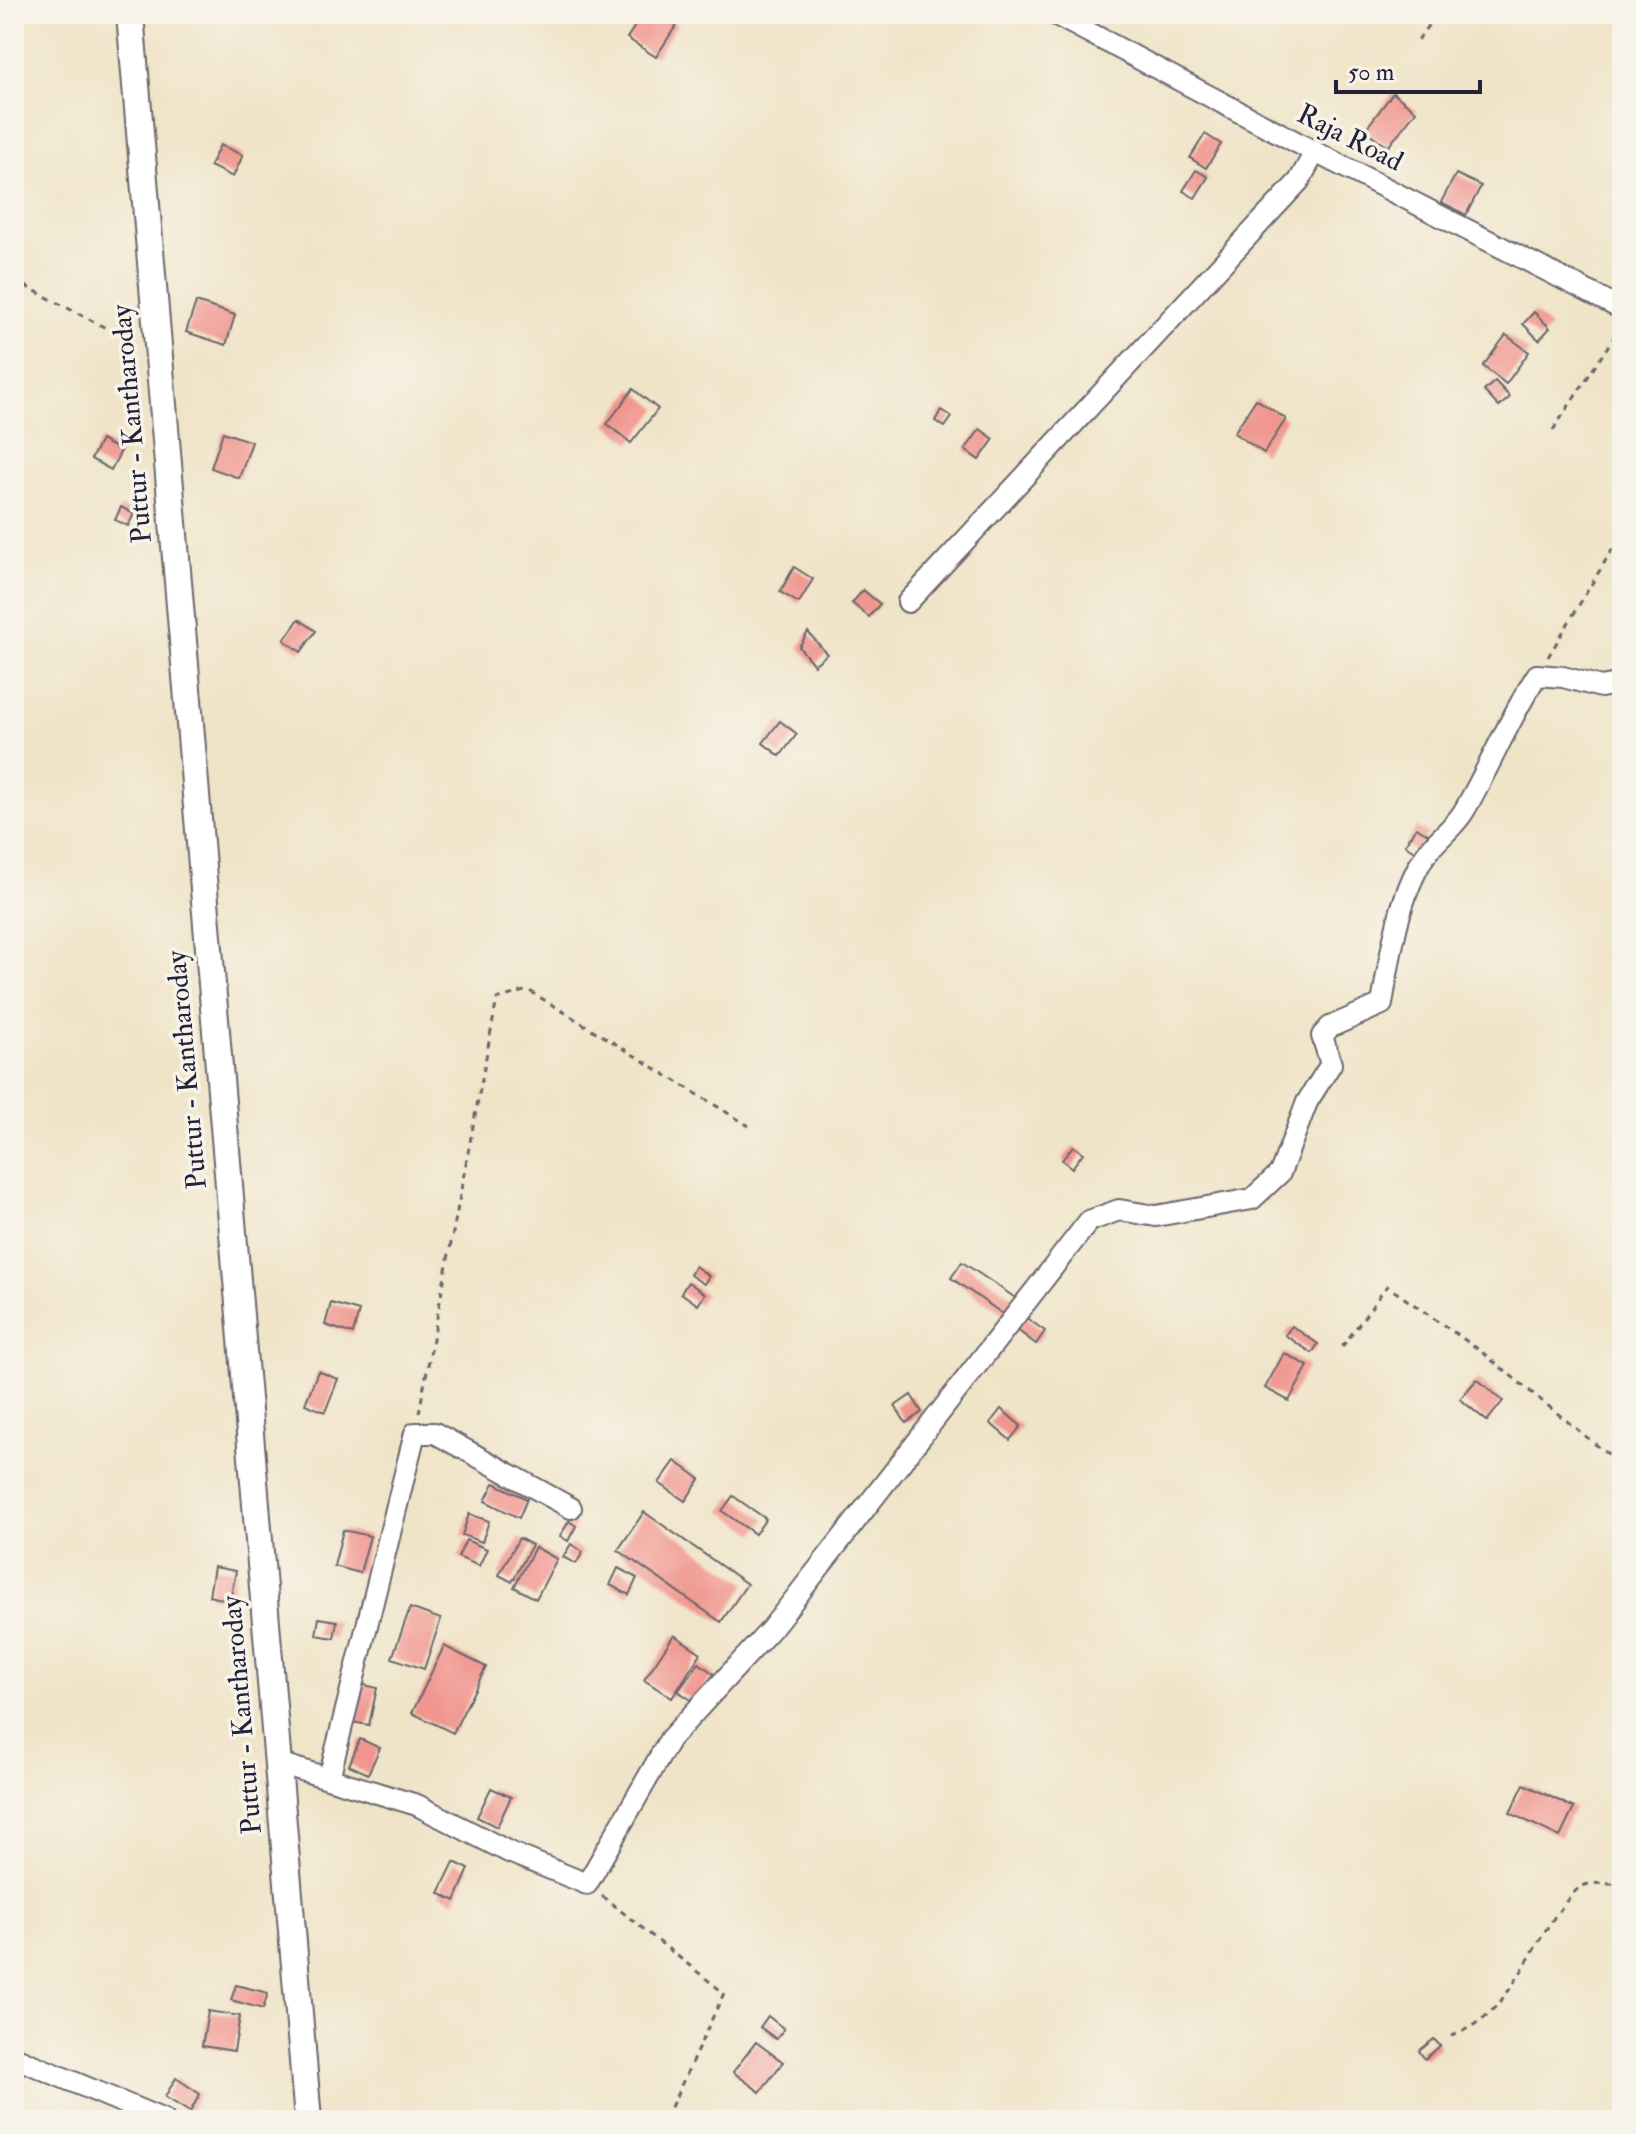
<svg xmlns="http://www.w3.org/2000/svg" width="1636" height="2134" font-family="'IM FELL Double Pica',serif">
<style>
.building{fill:#f0968f}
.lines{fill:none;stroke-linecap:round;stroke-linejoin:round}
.minor-casing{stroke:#6a666c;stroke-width:24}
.major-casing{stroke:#6a666c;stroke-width:30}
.path{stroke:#6a666c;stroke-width:3;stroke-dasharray:6 6;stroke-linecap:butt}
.minor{stroke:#fff;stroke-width:20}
.major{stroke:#fff;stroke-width:26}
.labels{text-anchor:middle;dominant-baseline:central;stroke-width:7;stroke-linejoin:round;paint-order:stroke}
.street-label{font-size:28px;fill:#22223b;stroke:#f7f3e8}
</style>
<rect width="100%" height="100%" fill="#f7f3e8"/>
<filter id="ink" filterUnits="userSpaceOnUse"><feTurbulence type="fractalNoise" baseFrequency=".0125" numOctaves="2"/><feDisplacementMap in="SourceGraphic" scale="16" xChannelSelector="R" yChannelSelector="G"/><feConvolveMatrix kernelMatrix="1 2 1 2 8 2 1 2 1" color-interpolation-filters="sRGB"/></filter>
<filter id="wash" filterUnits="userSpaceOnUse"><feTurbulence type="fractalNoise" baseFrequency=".006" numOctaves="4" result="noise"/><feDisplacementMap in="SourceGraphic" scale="32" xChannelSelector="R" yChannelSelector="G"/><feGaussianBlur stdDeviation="1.8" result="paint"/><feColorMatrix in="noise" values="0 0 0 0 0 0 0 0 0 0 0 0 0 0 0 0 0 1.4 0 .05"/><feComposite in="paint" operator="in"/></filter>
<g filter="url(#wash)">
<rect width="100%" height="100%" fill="#f0e4c8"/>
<g id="blocks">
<g class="building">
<path d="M643 14H662L677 24 656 57 627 38Z"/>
<path d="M1393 93 1416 111 1388 147 1365 130Z"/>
<path d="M1205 134 1221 144 1206 168 1190 158Z"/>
<path d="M220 145 243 155 233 177 210 166Z"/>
<path d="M1196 170 1208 177 1195 198 1183 191Z"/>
<path d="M1456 174 1481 186 1466 215 1441 202Z"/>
<path d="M196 302 235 315 226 345 186 332Z"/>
<path d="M1534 312 1550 328 1539 340 1523 324Z"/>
<path d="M1506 335 1529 352 1506 384 1483 366Z"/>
<path d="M1495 381 1510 397 1499 407 1484 391Z"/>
<path d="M633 389 658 409 631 443 607 424Z"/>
<path d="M1256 399 1286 419 1264 453 1234 433Z"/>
<path d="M941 410 952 417 945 427 935 421Z"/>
<path d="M980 429 994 439 979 460 965 450Z"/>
<path d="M223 432 252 442 239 478 211 468Z"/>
<path d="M101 440 121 451 111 470 91 459Z"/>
<path d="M121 507 134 514 128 526 115 520Z"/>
<path d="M794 567 813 579 799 603 780 592Z"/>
<path d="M863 590 880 604 869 617 852 603Z"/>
<path d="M299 619 316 631 301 652 284 640Z"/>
<path d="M808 632 827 654 814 665 799 647Z"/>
<path d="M780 721 797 734 780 756 763 743Z"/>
<path d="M1416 827 1428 834 1416 852 1405 845Z"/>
<path d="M1073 1146 1083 1153 1072 1168 1062 1160Z"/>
<path d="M962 1262 1017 1299 1006 1316 951 1278Z"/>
<path d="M695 1266 709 1276 704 1284 690 1275Z"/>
<path d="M688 1282 705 1294 698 1305 681 1293Z"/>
<path d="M331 1303 359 1311 353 1334 325 1325Z"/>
<path d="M1025 1317 1045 1331 1036 1344 1016 1329Z"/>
<path d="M1292 1326 1318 1344 1312 1353 1285 1335Z"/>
<path d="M1284 1353 1308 1366 1289 1401 1265 1388Z"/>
<path d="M318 1371 338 1379 325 1412 305 1404Z"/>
<path d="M1477 1379 1503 1401 1487 1421 1460 1399Z"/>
<path d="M911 1395 922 1412 906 1423 895 1406Z"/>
<path d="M1001 1409 1021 1426 1010 1440 990 1423Z"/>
<path d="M675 1461 700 1479 685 1501 659 1483Z"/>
<path d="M494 1483 527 1499 519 1518 485 1501Z"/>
<path d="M733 1496 766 1519 755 1534 722 1511Z"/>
<path d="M644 1512 747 1584 721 1622 618 1550Z"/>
<path d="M469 1514 489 1521 482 1542 462 1535Z"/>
<path d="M569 1521 576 1526 568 1541 560 1536Z"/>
<path d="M343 1530 370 1536 360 1573 334 1566Z"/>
<path d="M519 1538 532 1545 512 1582 499 1575Z"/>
<path d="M466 1540 487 1549 479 1566 458 1557Z"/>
<path d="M571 1544 583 1552 576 1564 563 1557Z"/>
<path d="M535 1547 557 1559 536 1599 514 1587Z"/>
<path d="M214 1567 236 1571 230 1601 209 1596Z"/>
<path d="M618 1568 637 1578 629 1595 610 1585Z"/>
<path d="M410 1608 441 1619 424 1669 392 1658Z"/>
<path d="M319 1618 337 1621 334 1638 316 1635Z"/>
<path d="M674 1635 701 1653 672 1698 644 1680Z"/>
<path d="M444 1646 486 1667 453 1733 412 1713Z"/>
<path d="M699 1663 714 1674 694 1702 678 1691Z"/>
<path d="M361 1684 377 1688 369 1725 352 1722Z"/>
<path d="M360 1739 380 1748 368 1774 349 1765Z"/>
<path d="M1524 1784 1574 1808 1560 1837 1510 1813Z"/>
<path d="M491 1788 511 1797 497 1827 477 1817Z"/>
<path d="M454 1862 469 1869 455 1901 439 1893Z"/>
<path d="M236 1985 268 1993 263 2009 231 2000Z"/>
<path d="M208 2011 240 2016 234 2051 202 2046Z"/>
<path d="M768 2016 784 2029 776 2039 760 2027Z"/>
<path d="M1434 2039 1440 2046 1425 2059 1419 2051Z"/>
<path d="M756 2042 783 2062 760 2092 733 2072Z"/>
<path d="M176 2078 200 2094 190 2112 165 2097Z"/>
</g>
</g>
</g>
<g filter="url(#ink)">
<use href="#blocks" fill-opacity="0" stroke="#6a666c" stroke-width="2"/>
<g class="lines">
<g class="minor-casing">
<g id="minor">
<path d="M1054 14 1315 152 1622 309"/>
<path d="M908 602 1299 181 1315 152"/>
<path d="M278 1763 417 1805 509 1852 587 1884 670 1739 772 1628 1089 1221 1119 1210 1156 1216 1252 1199 1280 1173 1307 1102 1331 1064 1322 1036 1330 1027 1382 1004C1390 957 1398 898 1424 857 1435 840 1454 828 1464 811 1490 766 1509 719 1537 675L1563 677 1601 687 1622 683"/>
<path d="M329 1778 415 1433H435L571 1508"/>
<path d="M14 2057 164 2120"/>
</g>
</g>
<g class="major-casing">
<path id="major" d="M130 14 308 2120"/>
</g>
<g class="path">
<path d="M1418 40 1436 14"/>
<path d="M14 280 125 338 133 337"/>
<path d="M1553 430 1620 328"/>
<path d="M1548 657 1622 533"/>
<path d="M1622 806V814"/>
<path d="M1342 1347 1387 1286 1478 1349 1605 1452 1622 1461"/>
<path d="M419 1413 497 999 528 990 749 1126"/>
<path d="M602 1896 724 1993 665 2120"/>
<path d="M1451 2036C1511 2014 1523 1958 1559 1911 1566 1902 1574 1889 1585 1885 1596 1881 1610 1886 1622 1883"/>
</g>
<use href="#minor" class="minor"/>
<use href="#major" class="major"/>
</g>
</g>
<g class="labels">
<g class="street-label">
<text transform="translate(1350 138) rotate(27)">Raja Road</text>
<text transform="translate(132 424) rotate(-95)">Puttur - Kantharoday</text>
<text transform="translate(187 1070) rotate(-95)">Puttur - Kantharoday</text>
<text transform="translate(242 1715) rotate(-95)">Puttur - Kantharoday</text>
</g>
</g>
<rect width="1636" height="2134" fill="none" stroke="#f7f3e8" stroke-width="48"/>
<path d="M1336 80v12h144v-12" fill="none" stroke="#22223b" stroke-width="4"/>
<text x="1348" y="80" font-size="24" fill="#22223b" stroke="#f7f3e8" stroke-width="6" paint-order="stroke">50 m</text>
</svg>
